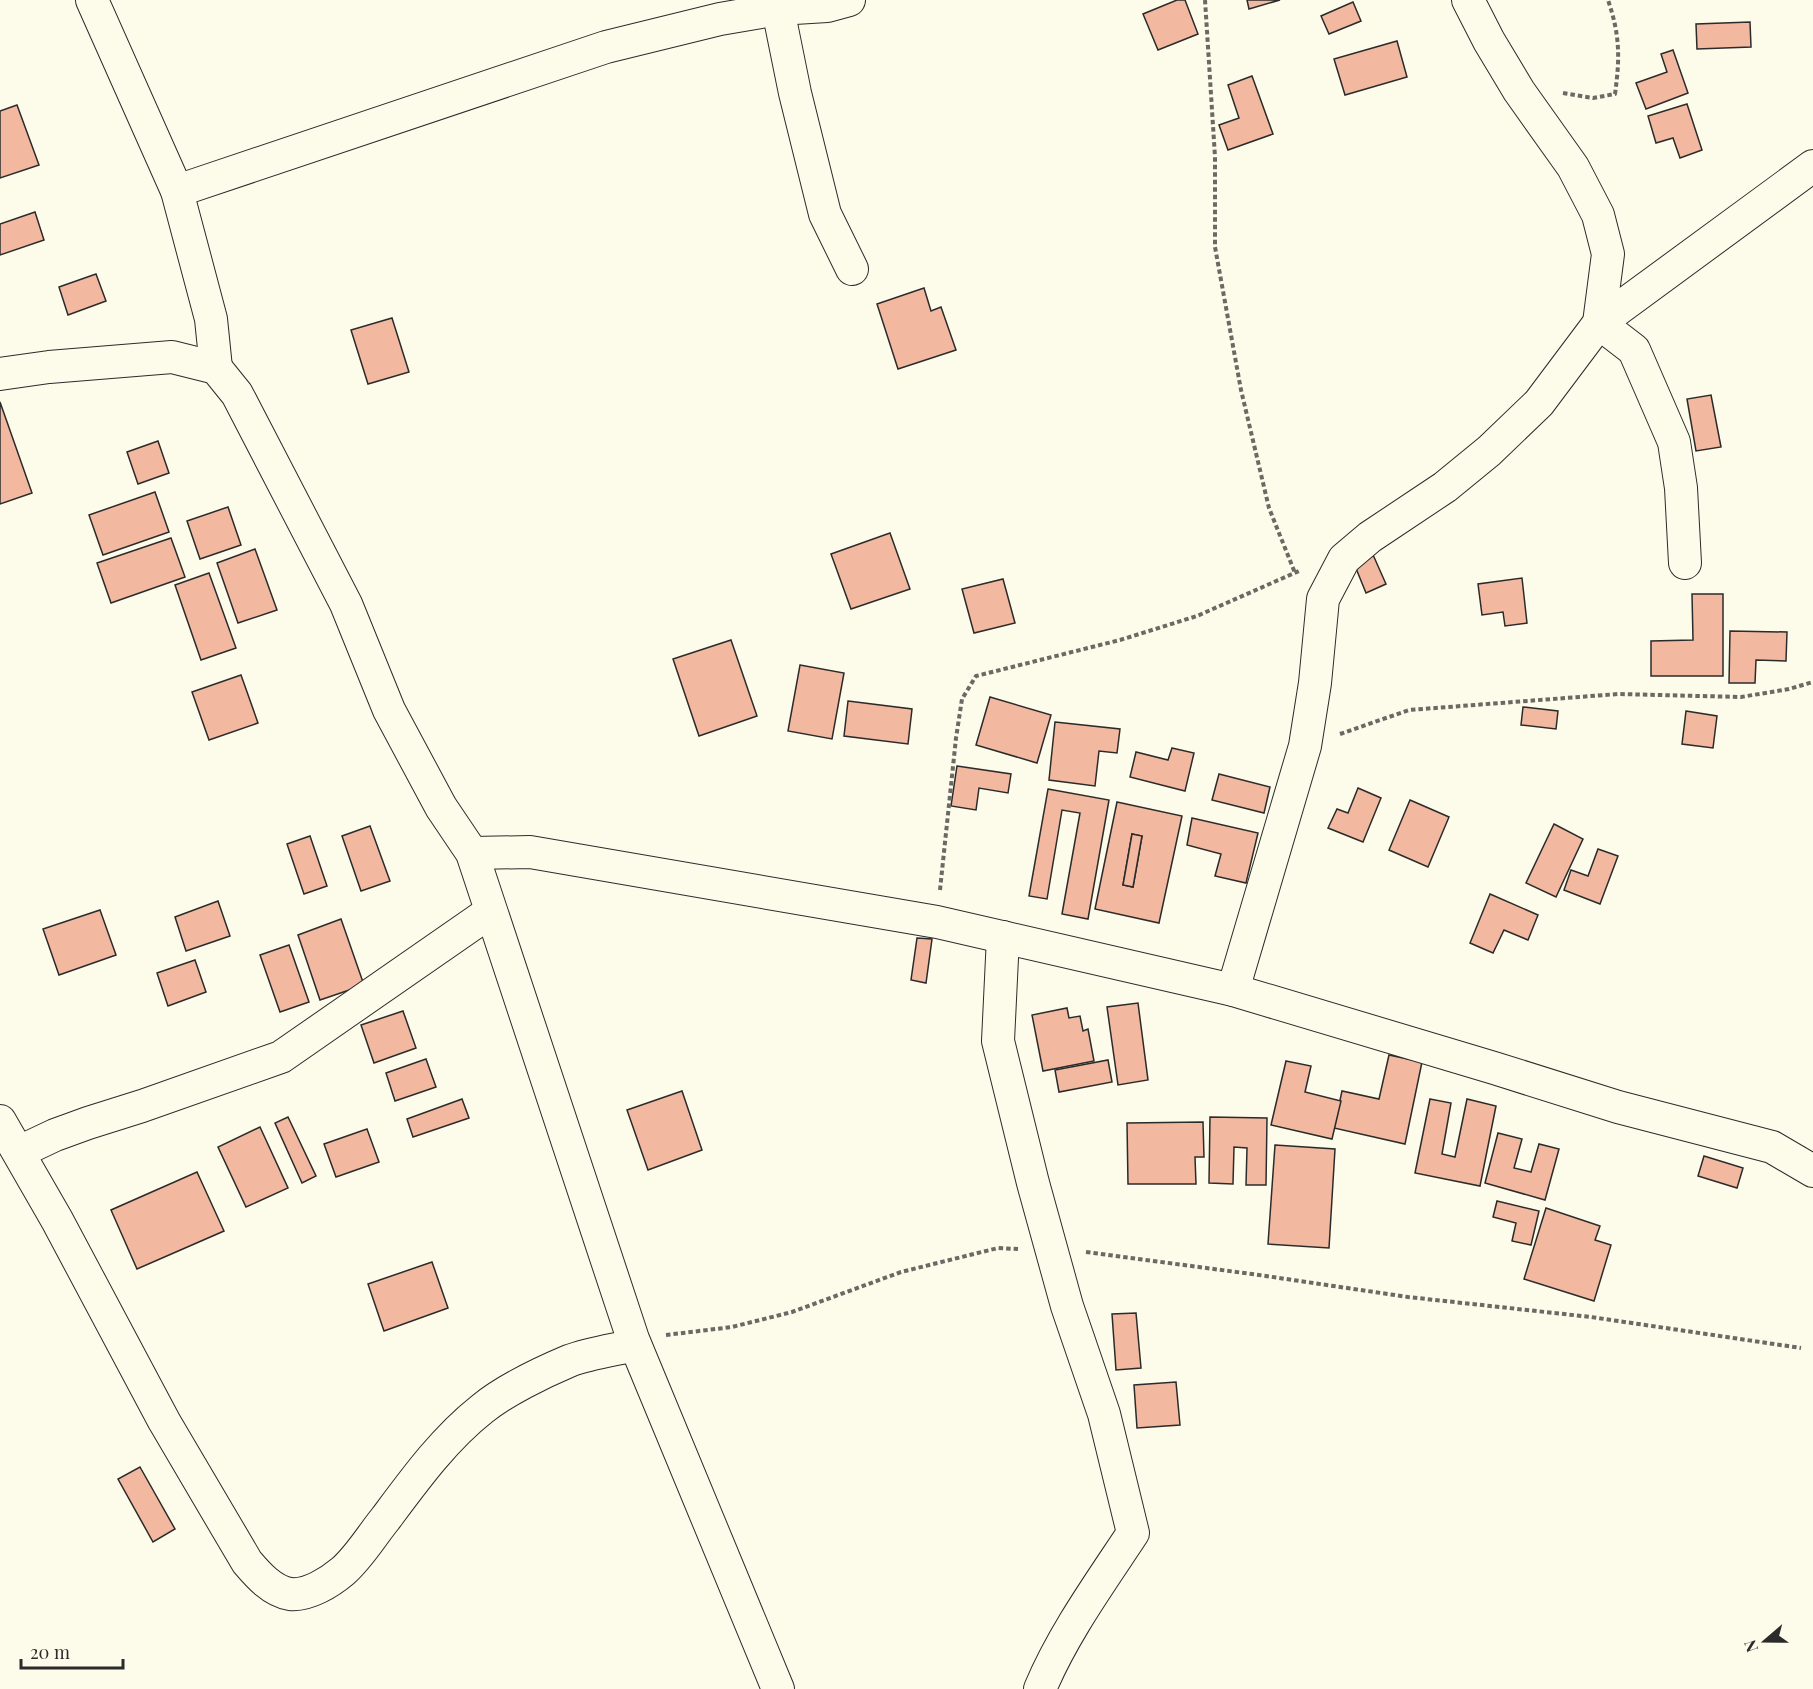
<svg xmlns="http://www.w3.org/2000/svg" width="1813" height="1689" font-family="'Playfair Display',serif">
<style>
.building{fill:#f2b8a0;stroke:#2b2b2b;stroke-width:1.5;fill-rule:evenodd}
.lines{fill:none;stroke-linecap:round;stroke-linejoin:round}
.street-casing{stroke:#2b2b2b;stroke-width:34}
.path{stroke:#6a6964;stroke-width:4;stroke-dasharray:4.5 3;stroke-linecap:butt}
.street{stroke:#fdfbea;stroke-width:32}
</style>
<rect width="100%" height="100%" fill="#fdfbea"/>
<g class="building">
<path d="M1177 0H1185L1198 34 1158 50 1143 14Z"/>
<path d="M1247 0H1280L1249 9Z"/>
<path d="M1353 2 1361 21 1329 34 1321 16Z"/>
<path d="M1750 22 1751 47 1697 49 1696 24Z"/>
<path d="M1397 41 1407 77 1345 95 1334 59Z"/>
<path d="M1673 50 1688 93 1646 109 1636 83 1667 72 1661 54Z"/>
<path d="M1252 76 1273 134 1228 150 1219 125 1239 118 1228 85Z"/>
<path d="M1687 104 1702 150 1680 158 1673 138 1656 143 1648 116Z"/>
<path d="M17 105 39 165 0 178V111Z"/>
<path d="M35 212 44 240 0 255V224Z"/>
<path d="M96 274 106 301 68 315 59 287Z"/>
<path d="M924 288 931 311 941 307 956 350 898 369 877 304Z"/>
<path d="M392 318 409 372 368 384 351 330Z"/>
<path d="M1711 395 1721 447 1696 451 1687 399Z"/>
<path d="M0 402 32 493 0 504Z"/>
<path d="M158 441 169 473 138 484 127 452Z"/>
<path d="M155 492 169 532 103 555 89 515Z"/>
<path d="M228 507 241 545 200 559 187 521Z"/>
<path d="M890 533 910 589 851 609 831 554Z"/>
<path d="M171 538 185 577 111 603 97 563Z"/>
<path d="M1370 548 1386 584 1366 593 1351 556Z"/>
<path d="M255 549 277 610 238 623 217 563Z"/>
<path d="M209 573 236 648 201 660 175 585Z"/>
<path d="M1522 578 1527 623 1505 626 1503 612 1482 615 1478 584Z"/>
<path d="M1003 579 1015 623 974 633 962 589Z"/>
<path d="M1692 594H1723V676H1651V641L1693 640Z"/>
<path d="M1730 631 1787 632 1786 661 1756 660 1755 683H1729Z"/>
<path d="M731 640 757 716 699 736 673 659Z"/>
<path d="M800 665 844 673 832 739 788 731Z"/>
<path d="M241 675 258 723 209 740 192 692Z"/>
<path d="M990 697 1051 715 1037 763 976 745Z"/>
<path d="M848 701 912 709 908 744 844 736Z"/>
<path d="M1523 707 1558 711 1556 729 1521 725Z"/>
<path d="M1686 711 1717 716 1713 748 1682 744Z"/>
<path d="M1055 722 1120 729 1117 753 1099 751 1095 786 1049 780Z"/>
<path d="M1172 748 1194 753 1185 791 1130 777 1136 752 1168 760Z"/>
<path d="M957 766 1011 774 1008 793 979 788 976 810 951 806Z"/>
<path d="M1219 774 1270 787 1264 813 1212 800Z"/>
<path d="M1358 788 1381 798 1363 842 1328 828 1337 809 1348 813Z"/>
<path d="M1048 789 1109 800 1088 919 1062 914 1080 813 1062 810 1047 899 1029 896Z"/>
<path d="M1410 800 1449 817 1428 867 1389 850Z"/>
<path d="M1117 802 1182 816 1159 923 1095 909ZM1132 834 1142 836 1133 887 1123 885Z"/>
<path d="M1192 818 1258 833 1246 883 1215 876 1221 854 1187 845Z"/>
<path d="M1554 824 1583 839 1556 897 1526 883Z"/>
<path d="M370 826 390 881 361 891 342 836Z"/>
<path d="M1132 834 1142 836 1133 887 1123 885Z"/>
<path d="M310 836 327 886 304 894 287 844Z"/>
<path d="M1598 849 1618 856 1600 904 1564 890 1571 870 1588 876Z"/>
<path d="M1490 894 1538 915 1528 940 1504 930 1493 953 1470 943Z"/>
<path d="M218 901 230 936 186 951 175 917Z"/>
<path d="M100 910 116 955 59 975 43 929Z"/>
<path d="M341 919 364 985 320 1000 298 935Z"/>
<path d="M917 938 932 939 926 983 911 980Z"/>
<path d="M289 945 309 1002 280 1012 260 955Z"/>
<path d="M195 960 206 992 168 1006 157 973Z"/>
<path d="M1138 1003 1148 1080 1118 1085 1107 1007Z"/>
<path d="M1067 1008 1069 1018 1080 1016 1083 1031 1088 1029 1094 1061 1043 1071 1032 1015Z"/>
<path d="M403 1011 416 1048 374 1063 361 1025Z"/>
<path d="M1389 1055 1422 1062 1405 1144 1334 1128 1342 1091 1379 1099Z"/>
<path d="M426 1059 436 1087 395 1101 386 1073Z"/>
<path d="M1108 1060 1112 1082 1059 1092 1055 1070Z"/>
<path d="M1286 1061 1311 1066 1305 1092 1341 1101 1332 1139 1271 1125Z"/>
<path d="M682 1091 702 1150 648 1170 627 1110Z"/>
<path d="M462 1099 469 1118 413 1137 407 1119Z"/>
<path d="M1430 1099 1451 1103 1442 1154 1455 1157 1467 1099 1496 1106 1480 1186 1415 1173Z"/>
<path d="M288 1117 316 1176 302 1183 275 1123Z"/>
<path d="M1210 1117 1267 1118 1266 1185H1246L1247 1148 1234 1147 1233 1184 1209 1183Z"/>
<path d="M1203 1122 1204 1157H1195L1196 1184H1128L1127 1123Z"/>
<path d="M260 1127 288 1188 246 1207 218 1147Z"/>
<path d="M367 1129 379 1162 336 1177 324 1144Z"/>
<path d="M1498 1133 1522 1139 1514 1168 1531 1172 1539 1144 1559 1149 1545 1200 1485 1183Z"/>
<path d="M1275 1145 1335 1149 1329 1248 1268 1244Z"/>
<path d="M1704 1156 1743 1168 1737 1188 1698 1176Z"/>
<path d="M197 1172 224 1231 137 1269 111 1210Z"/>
<path d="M1497 1201 1539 1211 1531 1245 1512 1241 1516 1223 1493 1217Z"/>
<path d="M1546 1208 1600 1226 1595 1240 1611 1245 1594 1301 1524 1279Z"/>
<path d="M432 1262 448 1308 384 1331 368 1284Z"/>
<path d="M1136 1313 1141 1368 1116 1370 1112 1314Z"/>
<path d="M1176 1382 1180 1425 1137 1428 1134 1385Z"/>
<path d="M140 1467 175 1529 153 1542 118 1479Z"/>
</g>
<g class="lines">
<g class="street-casing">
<g id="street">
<path d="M92 0 177 191 211 319 216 368"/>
<path d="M1468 0 1489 41 1519 91 1573 167 1598 215 1608 254 1599 323 1634 350 1674 442 1681 488 1685 563"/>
<path d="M778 9 795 93 825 214 852 269"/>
<path d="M177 191 606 47 720 19 778 9 827 6 849 0"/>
<path d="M0 374 49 367 172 357 216 368 237 394 346 604 389 710 441 807 472 853 633 1339 778 1689"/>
<path d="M472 853 530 852 937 922 1233 990 1494 1068 1618 1107 1772 1147 1813 1171"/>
<path d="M1003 937 998 1041 1033 1183 1067 1306 1104 1414 1133 1533C1100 1583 1063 1634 1040 1689"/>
<path d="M1233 990 1305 746 1315 683 1323 599 1344 559 1370 537 1445 487 1489 451 1539 403 1599 323 1813 166"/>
<path d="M0 1121 57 1220 164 1421 247 1562C258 1575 272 1591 290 1594 308 1596 330 1582 343 1571 360 1556 372 1535 386 1518 415 1479 444 1439 482 1409 504 1391 543 1372 569 1361 590 1353 614 1350 635 1345"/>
<path d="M19 1152 55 1135 88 1123 142 1106 281 1057 490 912"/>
</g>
</g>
<g class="path">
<path d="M1205 0 1215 157V247L1241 390 1269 508 1295 573"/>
<path d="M1563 93 1593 98 1615 94C1620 58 1620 35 1608 0"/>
<path d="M1340 734 1409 710 1618 694 1741 697 1789 689 1813 682"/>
<path d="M940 890 956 738 962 699 976 676 1120 640 1197 616 1299 571"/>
<path d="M1086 1252 1259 1275 1408 1297 1591 1317 1801 1348"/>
<path d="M666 1335 732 1327 792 1312 901 1272 998 1248 1018 1249"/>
</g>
<use href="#street" class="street"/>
</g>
<g transform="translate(1765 1641) rotate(250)" stroke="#fdfbea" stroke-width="4.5" paint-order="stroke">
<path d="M0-4.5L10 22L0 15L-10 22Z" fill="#2b2b2b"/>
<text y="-9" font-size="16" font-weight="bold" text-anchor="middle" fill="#2b2b2b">N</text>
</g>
<path d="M21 1659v9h102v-9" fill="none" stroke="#2b2b2b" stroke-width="3"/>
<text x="30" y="1659" font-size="18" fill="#2b2b2b" stroke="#fdfbea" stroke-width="4.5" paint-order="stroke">20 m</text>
</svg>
